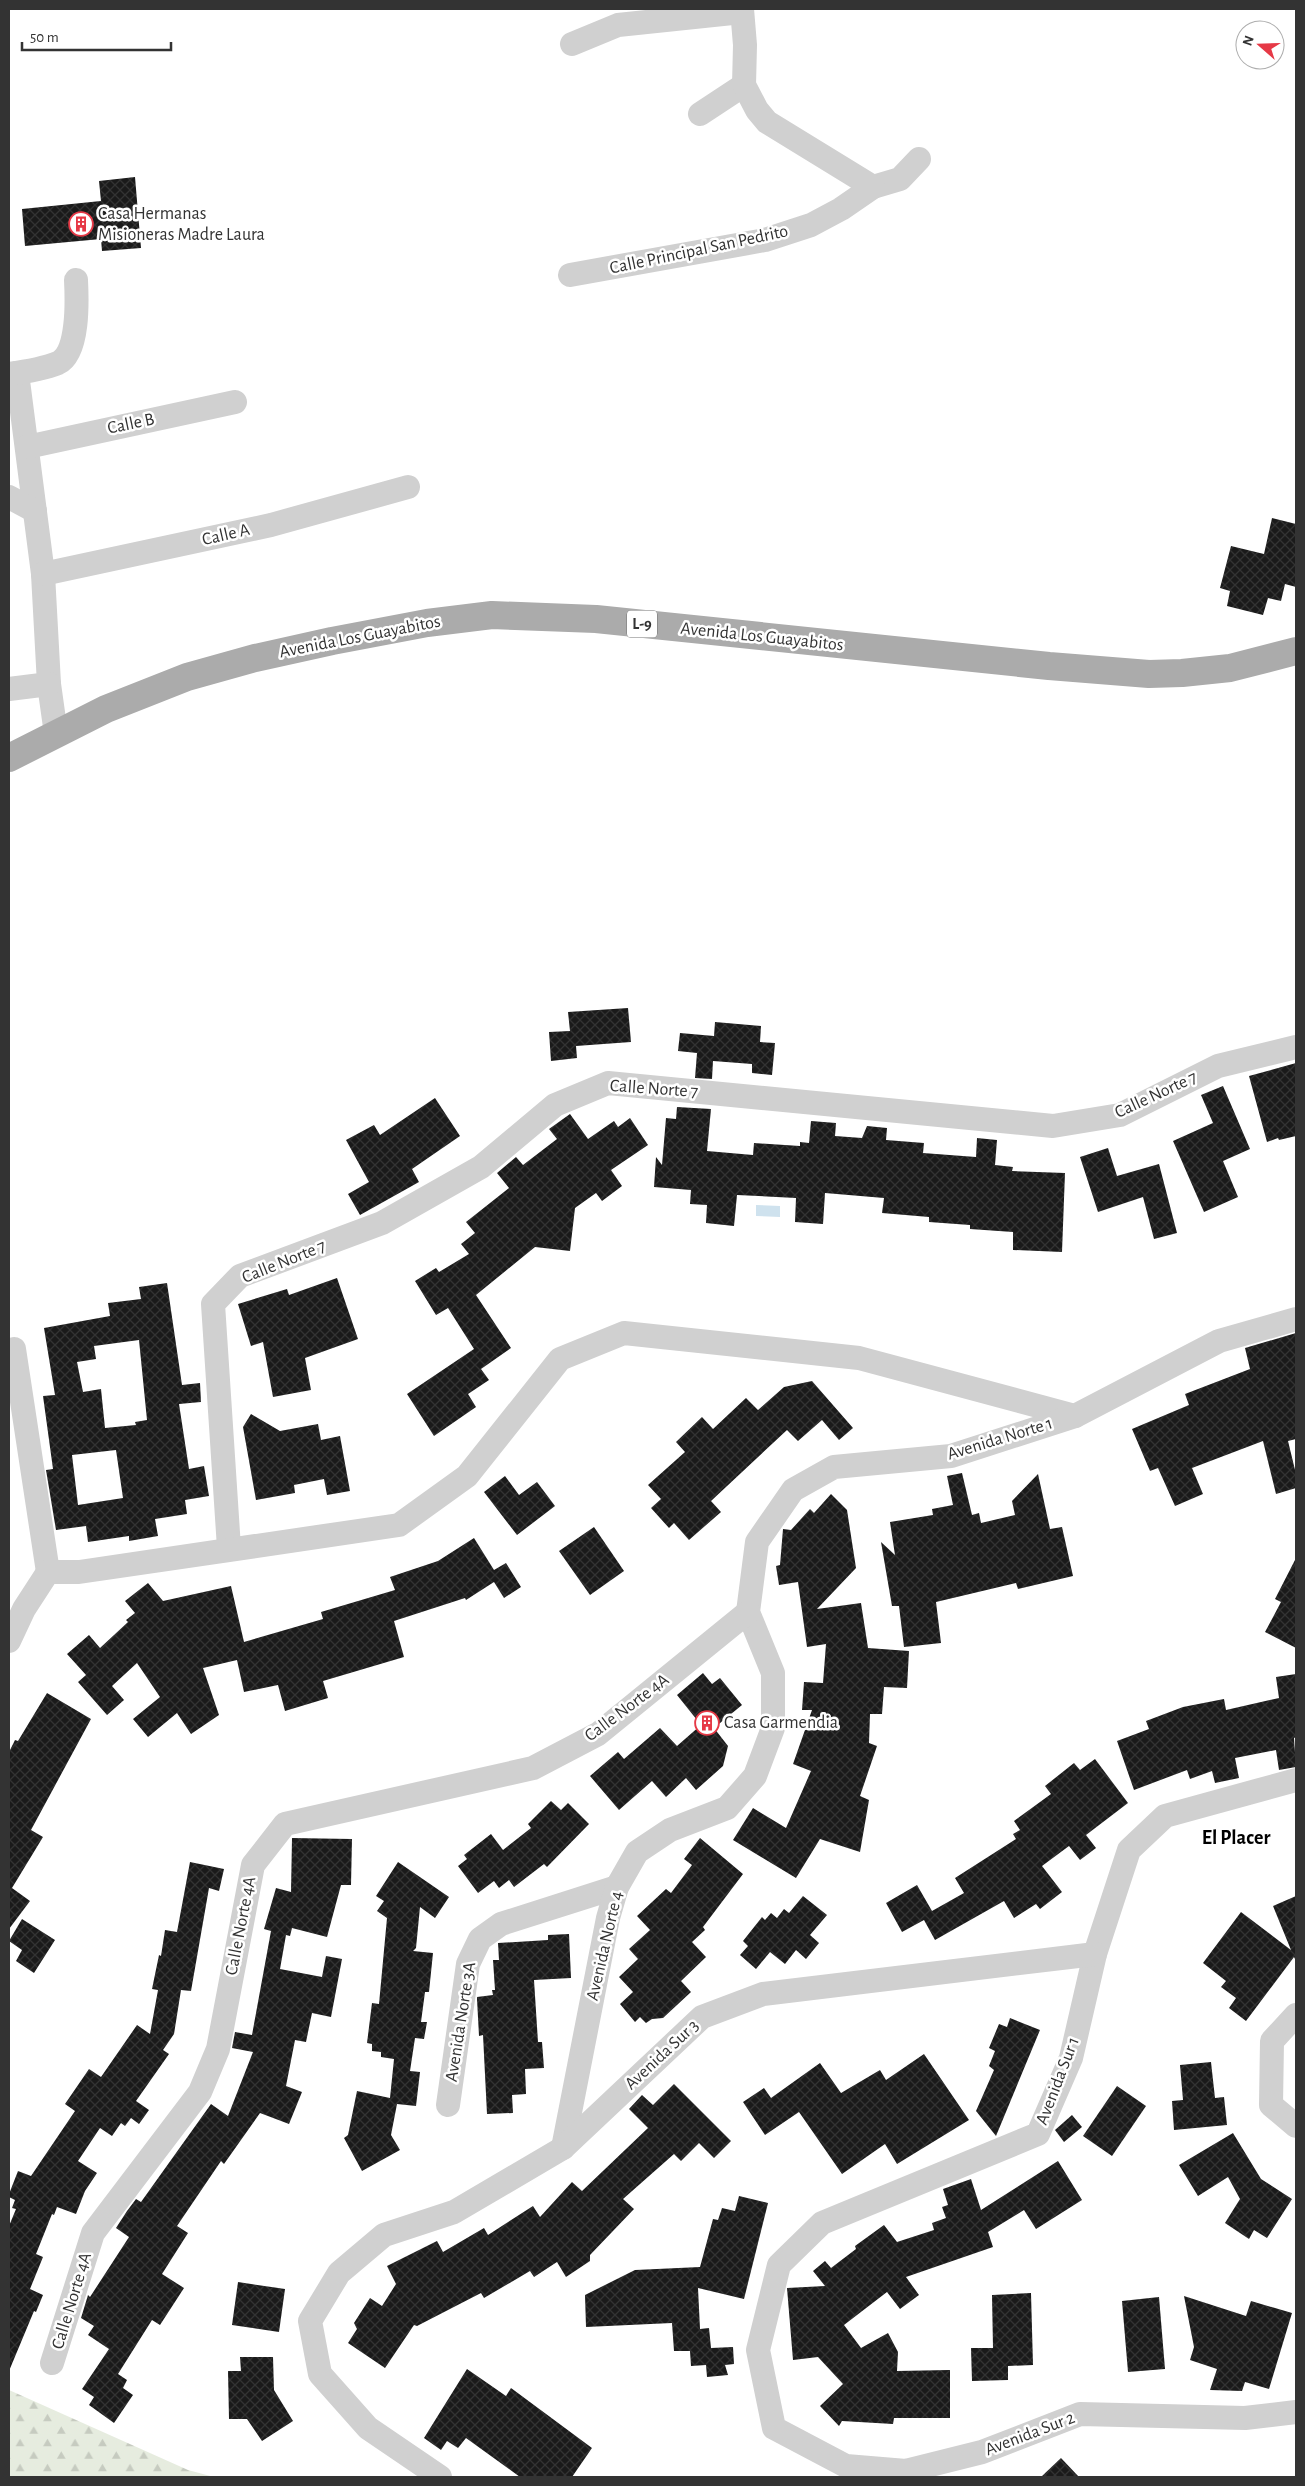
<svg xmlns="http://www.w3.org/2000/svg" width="1305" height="2486" font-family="'Alegreya Sans',sans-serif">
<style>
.forest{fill:url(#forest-firs)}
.water{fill:#cfe2ee}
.building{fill:url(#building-cross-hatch);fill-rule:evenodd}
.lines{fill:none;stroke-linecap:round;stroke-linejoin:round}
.minor{stroke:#d0d0d0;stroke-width:24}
.primary{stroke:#ababab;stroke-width:28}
.labels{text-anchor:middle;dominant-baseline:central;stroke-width:5;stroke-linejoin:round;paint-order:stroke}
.shield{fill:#fff;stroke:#707070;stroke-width:1}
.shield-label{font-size:16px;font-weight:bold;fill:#333}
.poi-label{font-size:18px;fill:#333;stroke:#fff;text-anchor:start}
.street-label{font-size:18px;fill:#333;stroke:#fff}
.quarter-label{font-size:20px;font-weight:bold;fill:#000;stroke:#fff}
</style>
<defs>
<pattern id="forest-firs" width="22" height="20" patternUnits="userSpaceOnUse" patternTransform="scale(1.25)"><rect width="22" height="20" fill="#e6ecdf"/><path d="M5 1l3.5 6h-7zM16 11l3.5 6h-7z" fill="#c6cbc0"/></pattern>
<pattern id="building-cross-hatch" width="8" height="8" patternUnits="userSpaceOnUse" patternTransform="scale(1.25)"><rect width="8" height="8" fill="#1a1a1a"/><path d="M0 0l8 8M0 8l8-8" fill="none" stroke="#333"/></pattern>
</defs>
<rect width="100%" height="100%" fill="#fff"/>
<path class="forest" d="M9 2390 188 2470 214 2477H9Z"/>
<path class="water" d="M756 1205 780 1206V1217L756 1216Z"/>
<g class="building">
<path d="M135 177 141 248 102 251 101 239 25 246 22 209 101 201 99 181Z"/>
<path d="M1272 518 1296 524V587L1285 584 1281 601 1268 598 1263 615 1227 606 1230 591 1220 588 1231 546 1264 554Z"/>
<path d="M628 1008 631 1042 576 1046 577 1058 551 1061 549 1032 570 1031 568 1012Z"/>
<path d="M715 1022 761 1026 760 1042 775 1043 772 1075 752 1073V1064L713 1061 712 1079 695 1078 697 1053 678 1051 680 1033 714 1036Z"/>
<path d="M1296 1063V1136L1279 1140 1278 1138 1267 1142 1249 1076Z"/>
<path d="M1223 1086 1250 1149 1223 1161 1238 1197 1204 1212 1173 1141 1213 1123 1201 1095Z"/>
<path d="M435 1098 460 1136 412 1169 419 1182 360 1215 348 1194 369 1182 346 1140 374 1125 380 1135Z"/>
<path d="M677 1107 711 1109 707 1151 753 1155 754 1143 800 1146V1142L809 1143 811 1121 836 1123 835 1136 862 1138 867 1126 887 1128 886 1140 924 1143 923 1153 976 1157 977 1138 997 1140 995 1165 1013 1167 1012 1171 1065 1173 1062 1252 1013 1250V1232L970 1229V1225L929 1222V1217L882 1213 884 1198 825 1193 823 1224 795 1222 796 1198 737 1195 734 1226 706 1223 707 1205 690 1204 691 1190 654 1187 656 1157 662 1165 666 1118 676 1119Z"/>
<path d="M570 1114 588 1139 614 1121 618 1127 630 1118 648 1145 611 1170 622 1186 602 1201 596 1193 575 1208 570 1251 535 1247 476 1295 511 1348 481 1369 489 1380 468 1394 476 1407 434 1436 407 1394 474 1349 448 1308 436 1315 415 1281 436 1268 439 1272 469 1254 461 1244 475 1233 466 1222 509 1188 497 1173 516 1157 523 1165 557 1139 549 1129Z"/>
<path d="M1108 1148 1117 1176 1159 1164 1177 1233 1154 1239 1143 1197 1098 1212 1080 1157Z"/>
<path d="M337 1278 358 1339 305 1358 311 1390 273 1397 263 1342 251 1346 238 1304 287 1289 289 1295Z"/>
<path d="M167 1283 182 1385 200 1383 201 1402 179 1404 189 1469 204 1466 209 1496 185 1500 187 1514 155 1519 158 1536 129 1541V1536L88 1542 86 1526 56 1530 46 1470 53 1469 43 1396 55 1395 44 1328 110 1316 108 1303 141 1299 139 1287ZM139 1340 147 1420 135 1422 136 1425 105 1428 101 1389 83 1392 77 1362 96 1359 94 1346ZM116 1450 123 1498 78 1505 72 1455Z"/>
<path d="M1296 1333V1439L1288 1441 1296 1474V1488L1276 1494 1263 1441 1192 1468 1203 1494 1175 1506 1158 1468 1150 1471 1132 1429 1189 1405 1185 1394 1250 1369 1245 1348Z"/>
<path d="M812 1381 853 1428 839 1440 822 1420 798 1441 787 1430 711 1501 721 1512 689 1540 674 1523 669 1528 651 1508 661 1499 648 1485 685 1452 676 1442 702 1417 713 1429 746 1398 758 1410 784 1387Z"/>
<path d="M251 1414 280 1431 318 1424 321 1440 340 1436 350 1491 327 1495 324 1479 294 1485 295 1493 256 1500 243 1427Z"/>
<path d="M962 1473 972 1515 979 1513 981 1523 1015 1515 1012 1501 1038 1474 1050 1529 1062 1527 1073 1576 1018 1589 1016 1583 936 1602 941 1643 904 1647 899 1606H892L881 1542 895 1555 890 1522 933 1515 932 1509 953 1505 947 1476Z"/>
<path d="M505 1476 519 1495 537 1482 555 1506 517 1535 484 1492Z"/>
<path d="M831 1494 847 1510 856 1568 817 1609 861 1603 868 1648 909 1651 907 1688 884 1687 882 1714H870L869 1743 877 1746 860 1796 869 1800 860 1852 820 1839 796 1878 733 1840 753 1808 786 1828 811 1771 793 1764 812 1710H802L804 1682 823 1683 826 1644 807 1647 798 1582 779 1585 776 1566 780 1565 783 1529 791 1530 810 1509 814 1513Z"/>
<path d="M594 1527 624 1571 590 1595 559 1551Z"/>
<path d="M474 1538 494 1570 506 1563 521 1587 504 1598 494 1582 466 1600 465 1598 394 1621 404 1657 323 1681 328 1698 285 1711 278 1685 244 1692 237 1660 203 1668 219 1715 191 1734 177 1713 148 1737 133 1719 160 1697 137 1663 112 1686 124 1700 107 1715 78 1682 86 1675 67 1654 89 1635 100 1648 128 1622 126 1620 135 1613 125 1601 148 1583 163 1601 231 1586 244 1642 323 1619 321 1612 395 1590 390 1577 438 1561Z"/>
<path d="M1296 1558V1648L1265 1632 1281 1602 1275 1599Z"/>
<path d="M703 1673 712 1684 720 1678 742 1705 714 1728 728 1746 723 1766 696 1790 686 1778 666 1797 652 1781 619 1810 590 1776 618 1752 624 1759 660 1728 677 1746 701 1725 677 1695Z"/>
<path d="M1296 1674V1737L1294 1738 1296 1767 1279 1770 1276 1750 1235 1758 1239 1778 1215 1783 1212 1771 1190 1779 1187 1770 1134 1790 1117 1741 1149 1729 1146 1721 1183 1707 1224 1699 1226 1710 1279 1698 1276 1677Z"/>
<path d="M47 1693 91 1719 31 1830 43 1837 12 1888 30 1901 9 1929V1752L15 1740 18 1741Z"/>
<path d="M1095 1759 1128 1803 1086 1835 1096 1848 1080 1860 1069 1846 1042 1866 1062 1892 1040 1909 1036 1904 1014 1918 1004 1901 935 1940 924 1920 902 1932 886 1903 917 1885 932 1911 964 1893 955 1878 1016 1839 1013 1834 1020 1830 1014 1821 1051 1794 1045 1786 1074 1763 1080 1770Z"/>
<path d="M551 1801 561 1810 568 1803 589 1824 547 1867 544 1864 514 1887 509 1880 499 1888 494 1881 478 1893 458 1866 467 1859 464 1855 491 1834 503 1850 531 1828 528 1824Z"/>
<path d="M292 1838 352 1839 351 1885H341L327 1937 292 1928 290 1936 286 1935 280 1969 322 1977 326 1956 342 1959 331 2017 312 2013 306 2042 295 2040 286 2086 302 2092 289 2124 260 2113 224 2164 221 2161 177 2226 188 2233 162 2274 184 2288 160 2325 152 2320 118 2374 127 2380 123 2388 133 2395 114 2423 89 2405 94 2397 82 2389 109 2349 88 2335 94 2326 81 2318 88 2295 90 2297 129 2237 116 2228 127 2211 136 2199 141 2202 211 2104 228 2116 253 2052 232 2048 235 2032 252 2035 271 1931 264 1929 276 1888 291 1892Z"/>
<path d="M700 1838 743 1874 703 1927 705 1930 692 1942 706 1957 681 1981 691 1992 663 2018 652 2019 646 2023 640 2017 635 2022 620 2004 633 1992 619 1977 638 1959 629 1949 650 1930 637 1916 666 1889 671 1893 692 1865 684 1859Z"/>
<path d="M190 1862 224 1869 219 1891 209 1888 191 1991 181 1990 174 2034 163 2050 169 2054 136 2101 149 2110 139 2124 131 2118 125 2126 121 2123 112 2136 100 2128 78 2161 97 2173 85 2191 76 2214 57 2207 54 2215 52 2214 36 2254 43 2257 30 2289 43 2295 36 2312 34 2311 9 2371V2226L16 2209 12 2208 15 2200 9 2197V2194L18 2171 31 2176 75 2111 65 2104 89 2069 101 2077 137 2025 150 2034 158 1990 152 1989 159 1955 161 1956 165 1930 177 1932Z"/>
<path d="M398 1862 449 1897 435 1918 420 1907 416 1948 413 1951 433 1953 429 1992H425L421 2022H427L424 2039 415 2038 410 2071 420 2072 416 2106 397 2104 391 2135 400 2150 362 2171 344 2138 348 2135 357 2091 390 2098 394 2059 381 2057V2052L372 2051V2044L367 2043 372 2003 379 2004 387 1918 377 1911 384 1901 376 1896Z"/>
<path d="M803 1896 827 1915 810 1935 819 1943 806 1959 796 1950 785 1964 770 1952 756 1969 740 1955 748 1946 743 1941 762 1917 765 1920 771 1913 777 1918 784 1909 789 1913Z"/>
<path d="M1296 1896V1961L1294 1957 1246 2021 1229 2008 1236 1998 1221 1987 1226 1981 1203 1963 1241 1912 1291 1950 1273 1906Z"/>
<path d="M22 1919 55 1940 34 1973 16 1961 22 1950 9 1941Z"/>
<path d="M569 1934 571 1978 534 1980 538 2042H542L544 2068 525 2069 526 2094 512 2095 513 2113 487 2114 483 2035 479 2036 477 1999V1997L493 1995 492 1990H495L493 1960H499L498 1943 548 1940V1935Z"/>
<path d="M1010 2018 1040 2030 996 2136 976 2111 994 2070 989 2066 995 2051 989 2048 999 2024 1007 2027Z"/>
<path d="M924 2054 969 2120 897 2164 885 2144 842 2174 799 2112 765 2135 743 2102 764 2088 771 2098 820 2063 841 2093 880 2070 886 2080Z"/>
<path d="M1211 2062 1215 2098 1224 2097 1227 2125 1174 2130 1172 2101 1183 2100 1180 2065Z"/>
<path d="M674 2084 731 2141 714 2158 699 2143 681 2161 674 2154 623 2199 634 2209 590 2255V2261L566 2277 557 2262 534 2277 530 2271 484 2298 481 2293 417 2326 414 2325 385 2368 348 2343 357 2329 354 2323 370 2298 382 2306 396 2284 387 2266 437 2241 443 2252 484 2228 488 2235 533 2206 540 2217 572 2182 582 2191 648 2128 629 2109 642 2095 653 2105Z"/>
<path d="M1117 2086 1146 2106 1112 2156 1083 2136Z"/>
<path d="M1072 2115 1082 2127 1064 2142 1055 2130Z"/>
<path d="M1233 2133 1261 2179 1292 2199 1267 2238 1254 2230 1249 2239 1225 2223 1240 2199 1228 2177 1198 2196 1179 2165Z"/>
<path d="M1058 2161 1082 2200 1036 2229 1024 2210 988 2232 993 2247 906 2277 919 2295 900 2309 887 2292 844 2325 861 2348 888 2333 898 2352 897 2371 950 2370V2418H894L893 2424 842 2421 839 2426 820 2406 843 2384 818 2357 793 2360 787 2288 825 2286 813 2271 825 2261 831 2268 856 2249 855 2246 884 2225 897 2242 934 2230 932 2223 946 2218 942 2207 948 2205 943 2189 971 2179 981 2210Z"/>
<path d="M739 2196 768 2203 744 2299 698 2288 700 2329 709 2328 711 2348 733 2347 734 2364 725 2365 728 2375 707 2377 706 2365 691 2366 690 2351H674L672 2323 586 2327 585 2295 635 2270 700 2267 713 2219 718 2220 722 2208 735 2211Z"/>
<path d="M238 2282 285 2289 279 2332 232 2325Z"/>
<path d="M1031 2293 1033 2365 1008 2366V2380L972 2381 971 2348H993L992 2295Z"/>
<path d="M1184 2296 1246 2316 1251 2301 1292 2313 1269 2389 1245 2382 1242 2391 1210 2390 1217 2369 1190 2360 1194 2347Z"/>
<path d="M1159 2297 1165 2369 1128 2372 1122 2301Z"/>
<path d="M240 2357H273L274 2390 293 2421 262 2441 247 2419H229L228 2371H241Z"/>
<path d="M467 2369 506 2396 511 2388 592 2448 572 2477H520L466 2438 458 2448 447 2441 441 2450 424 2438Z"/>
<path d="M1061 2458 1079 2477H1041Z"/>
</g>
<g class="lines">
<g class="minor">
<path d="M572 44 618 25 742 12"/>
<path d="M700 114 744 85"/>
<path d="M873 187 900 179 919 159"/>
<path d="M570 275 765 240 811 225 841 209 873 187 767 122 757 110 744 85 745 45 742 9"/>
<path d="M17 373 43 574 49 684 56 734"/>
<path d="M9 374C24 372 43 369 58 363 79 353 77 300 76 280"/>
<path d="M27 447 235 402"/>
<path d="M9 497 35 511"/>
<path d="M43 574 271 525 408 487"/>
<path d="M9 689 49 684"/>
<path d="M14 1349 48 1572"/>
<path d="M229 1548 213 1304 240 1276 382 1223 481 1167 555 1105 608 1083 1053 1126 1120 1115 1218 1066 1296 1047"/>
<path d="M9 1641 24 1609 48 1572H79L399 1525 467 1476 560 1359 624 1333 859 1358 1075 1416"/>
<path d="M1296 1780 1165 1816 1129 1850 1095 1954 1071 2058 1038 2134 822 2223 779 2265 758 2350 774 2428 846 2466 906 2471 982 2452 1080 2414 1245 2418 1296 2412"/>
<path d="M1296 2015 1272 2041 1271 2105 1296 2126"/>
<path d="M448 2105 468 1964 480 1939 501 1924 617 1887"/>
<path d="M563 2148 608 1918 617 1887 637 1852 670 1830 727 1808 755 1776 773 1728V1673L748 1612 757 1542 793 1490 834 1467 951 1456 1075 1416 1219 1341 1296 1319"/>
<path d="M52 2363 93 2233 200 2092 218 2049 253 1865 285 1824 533 1768 598 1734 748 1612"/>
<path d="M440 2477 368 2428 320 2374 310 2321 339 2273 384 2235 454 2212 563 2148 702 2017 763 1994 1095 1954"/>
</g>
<path class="primary" d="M9 758 106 709 187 677 255 658 332 641 427 623 492 615 596 619 1049 666 1149 674 1182 673 1230 668 1296 651"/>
</g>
<defs>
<g id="building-ring" transform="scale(1.25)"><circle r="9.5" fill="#fff" stroke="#e63946" stroke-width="1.5"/><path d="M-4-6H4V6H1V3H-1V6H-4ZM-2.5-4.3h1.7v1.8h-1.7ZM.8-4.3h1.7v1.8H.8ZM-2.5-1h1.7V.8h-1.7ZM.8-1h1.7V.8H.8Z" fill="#e63946"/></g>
</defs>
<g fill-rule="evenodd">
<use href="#building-ring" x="81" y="224"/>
<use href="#building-ring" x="707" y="1723"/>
</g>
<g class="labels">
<rect class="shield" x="627" y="610.5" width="30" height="27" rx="4"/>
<g class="shield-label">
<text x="642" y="624">L-9</text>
</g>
<g class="poi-label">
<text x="98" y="214">Casa Hermanas<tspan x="98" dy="21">Misioneras Madre Laura</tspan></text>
<text x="724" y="1723">Casa Garmendia</text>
</g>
<g class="street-label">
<text transform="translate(699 250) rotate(-12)">Calle Principal San Pedrito</text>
<text transform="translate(131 424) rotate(-12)">Calle B</text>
<text transform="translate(226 535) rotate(-13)">Calle A</text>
<text transform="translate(360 637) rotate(-11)">Avenida Los Guayabitos</text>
<text transform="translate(762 637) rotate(6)">Avenida Los Guayabitos</text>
<text transform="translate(654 1089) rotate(4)">Calle Norte 7</text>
<text transform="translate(1156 1095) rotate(-25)">Calle Norte 7</text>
<text transform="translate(284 1262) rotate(-22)">Calle Norte 7</text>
<text transform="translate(1000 1439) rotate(-17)">Avenida Norte 1</text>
<text transform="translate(627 1708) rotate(-37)">Calle Norte 4A</text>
<text transform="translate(241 1926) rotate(-79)">Calle Norte 4A</text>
<text transform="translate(605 1946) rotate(-77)">Avenida Norte 4</text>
<text transform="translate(461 2022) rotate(-81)">Avenida Norte 3A</text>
<text transform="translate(662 2055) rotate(-43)">Avenida Sur 3</text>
<text transform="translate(1058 2081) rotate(-69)">Avenida Sur 1</text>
<text transform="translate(72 2301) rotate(-73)">Calle Norte 4A</text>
<text transform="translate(1030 2434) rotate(-21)">Avenida Sur 2</text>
</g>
<g class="quarter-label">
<text x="1236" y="1838">El Placer</text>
</g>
</g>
<rect width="1305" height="2486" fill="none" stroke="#333333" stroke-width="20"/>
<g transform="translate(1260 45) rotate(290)"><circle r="24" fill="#ffffff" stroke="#adadad"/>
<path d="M0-4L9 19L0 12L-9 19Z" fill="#e63946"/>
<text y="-8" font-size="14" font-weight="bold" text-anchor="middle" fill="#333333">N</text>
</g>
<path d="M22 42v8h149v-8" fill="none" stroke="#333333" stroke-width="2.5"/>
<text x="30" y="42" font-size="15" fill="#333333" stroke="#ffffff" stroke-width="4" paint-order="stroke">50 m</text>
</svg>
